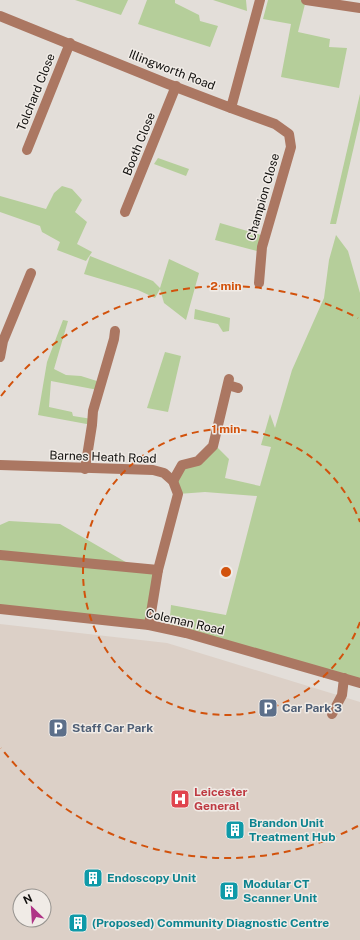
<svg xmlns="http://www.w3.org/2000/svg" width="360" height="940" font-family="'Public Sans',sans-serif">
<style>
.built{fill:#dcd0c7;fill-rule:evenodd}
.green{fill:#b5ce9a}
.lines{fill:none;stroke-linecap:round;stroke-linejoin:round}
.street{stroke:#ab7762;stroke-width:10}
.ring{fill:none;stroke:#d2520c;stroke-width:2;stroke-dasharray:7 5}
.labels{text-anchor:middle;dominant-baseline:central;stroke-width:3;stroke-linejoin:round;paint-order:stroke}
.street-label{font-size:12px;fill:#0f0e0c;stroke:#f0ebe6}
.service-label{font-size:12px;font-weight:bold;fill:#4e5e75;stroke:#f0ebe6;text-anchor:start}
.health-label{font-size:12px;font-weight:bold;fill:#be3a42;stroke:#f0ebe6;text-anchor:start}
.culture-label{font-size:12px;font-weight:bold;fill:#0d838f;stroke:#f0ebe6;text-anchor:start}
.centre{fill:#d2520c;stroke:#f0ebe6;stroke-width:2}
.ring-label{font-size:12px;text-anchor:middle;font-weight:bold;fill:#d2520c;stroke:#f0ebe6;stroke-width:3;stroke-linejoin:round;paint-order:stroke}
</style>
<rect width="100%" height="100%" fill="#e3ded9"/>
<path class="built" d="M0 624 167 643 360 702V940H0ZM20 896H44V920H20Z"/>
<g class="green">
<path d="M75 0H128L121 15Z"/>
<path d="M147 0H175V3L199 15 200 21 218 26 210 47 138 24Z"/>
<path d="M213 0H246L247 11Z"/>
<path d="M268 0H306L298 32 330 39 329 47 347 48 339 88 281 77 291 24 263 19Z"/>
<path d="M360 94V120L336 224H330Z"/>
<path d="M158 158 189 169 186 176 154 164Z"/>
<path d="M62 186 72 189 82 200 75 212 87 222 77 244 92 252 86 261 57 250 60 242 42 232 40 226 0 212V196L46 209 54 193Z"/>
<path d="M220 223 261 235 257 251 215 240Z"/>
<path d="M336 235 348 251 360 293V683L169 629 171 605 226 615 257 496 205 492 178 494 173 481 182 465 197 461 214 444 229 459 225 478 260 486 271 447 261 445 270 414 275 428 292 370 324 298 329 260Z"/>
<path d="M90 256 153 281 160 288 169 259 199 273 186 320 164 303 160 289 155 298 138 290 84 274Z"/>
<path d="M195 309 230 318 229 331 223 332 218 324 194 319Z"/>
<path d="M63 320 68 321 54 369 66 375 81 376 100 382 98 390 51 381 49 407 72 412 73 416 92 419V425L38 415 47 362Z"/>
<path d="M165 352 181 356 168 412 147 408Z"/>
<path d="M9 521 60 524 136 568 158 570 149 625 0 609V525Z"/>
</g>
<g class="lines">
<g class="street">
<path d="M306 0 360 8"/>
<path d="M0 16 168 84 231 108 260 0"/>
<path d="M231 108 275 124 289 134 291 147 262 247 259 283"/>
<path d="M27 150 70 43"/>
<path d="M125 212 176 86"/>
<path d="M0 357 3 341 31 273"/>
<path d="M228 385 238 388"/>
<path d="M0 465 153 470 164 473 173 481 178 494 158 570 149 625"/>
<path d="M85 469 92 425 93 411 114 339 115 331"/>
<path d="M173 481 182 465 198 461 213 446 229 379"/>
<path d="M0 555 158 570"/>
<path d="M0 609 149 625 186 633 360 683"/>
<path d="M332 714 342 695 344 678"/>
</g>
</g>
<g class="ring">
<path d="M360 622A143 143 0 1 1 360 522"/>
<path d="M358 826A286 286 0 0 1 1 748M1 396A286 286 0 0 1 358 318"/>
</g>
<defs>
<g id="parking-square" transform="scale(1)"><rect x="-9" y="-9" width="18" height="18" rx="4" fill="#5c6f8a" stroke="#f0ebe6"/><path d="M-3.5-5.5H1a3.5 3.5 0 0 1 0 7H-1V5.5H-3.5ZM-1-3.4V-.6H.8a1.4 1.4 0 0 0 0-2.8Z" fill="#fff"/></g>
<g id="hospital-square" transform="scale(1)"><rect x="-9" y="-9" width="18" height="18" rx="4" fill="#e0444e" stroke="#f0ebe6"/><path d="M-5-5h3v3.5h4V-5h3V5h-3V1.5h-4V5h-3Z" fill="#fff"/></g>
<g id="building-square" transform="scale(1)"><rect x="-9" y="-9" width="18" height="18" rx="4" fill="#0f9aa8" stroke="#f0ebe6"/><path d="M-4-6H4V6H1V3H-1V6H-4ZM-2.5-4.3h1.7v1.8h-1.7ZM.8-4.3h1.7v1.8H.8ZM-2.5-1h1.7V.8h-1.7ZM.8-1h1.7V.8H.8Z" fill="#fff"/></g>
</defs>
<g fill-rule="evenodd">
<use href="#parking-square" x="268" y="708"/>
<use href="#parking-square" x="58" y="728"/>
<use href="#hospital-square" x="180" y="799"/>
<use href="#building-square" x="235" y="830"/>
<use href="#building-square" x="93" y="878"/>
<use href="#building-square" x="229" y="891"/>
<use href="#building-square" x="78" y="923"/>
</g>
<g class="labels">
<g class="street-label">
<text transform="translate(172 70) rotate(21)">Illingworth Road</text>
<text transform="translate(36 92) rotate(-68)">Tolchard Close</text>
<text transform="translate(139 144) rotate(-68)">Booth Close</text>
<text transform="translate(263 197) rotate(-74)">Champion Close</text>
<text transform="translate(103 457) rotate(2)">Barnes Heath Road</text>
<text transform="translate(185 622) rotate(13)">Coleman Road</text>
</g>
<g class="service-label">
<text x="282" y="708">Car Park 3</text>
<text x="72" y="728">Staff Car Park</text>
</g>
<g class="health-label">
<text x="194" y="792">Leicester<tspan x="194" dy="14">General</tspan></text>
</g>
<g class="culture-label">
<text x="249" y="823">Brandon Unit<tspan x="249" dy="14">Treatment Hub</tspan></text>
<text x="107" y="878">Endoscopy Unit</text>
<text x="243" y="884">Modular CT<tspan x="243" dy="14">Scanner Unit</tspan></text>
<text x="92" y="923">(Proposed) Community Diagnostic Centre</text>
</g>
</g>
<circle cx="226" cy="572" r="6" class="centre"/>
<g class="ring-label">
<text x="226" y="290">2 min</text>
<text x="226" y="433">1 min</text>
</g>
<g transform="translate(32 908) rotate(335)"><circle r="19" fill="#f0ebe6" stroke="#96938f"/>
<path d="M0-3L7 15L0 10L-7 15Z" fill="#af3486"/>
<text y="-6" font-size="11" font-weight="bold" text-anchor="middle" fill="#0f0e0c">N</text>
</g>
</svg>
